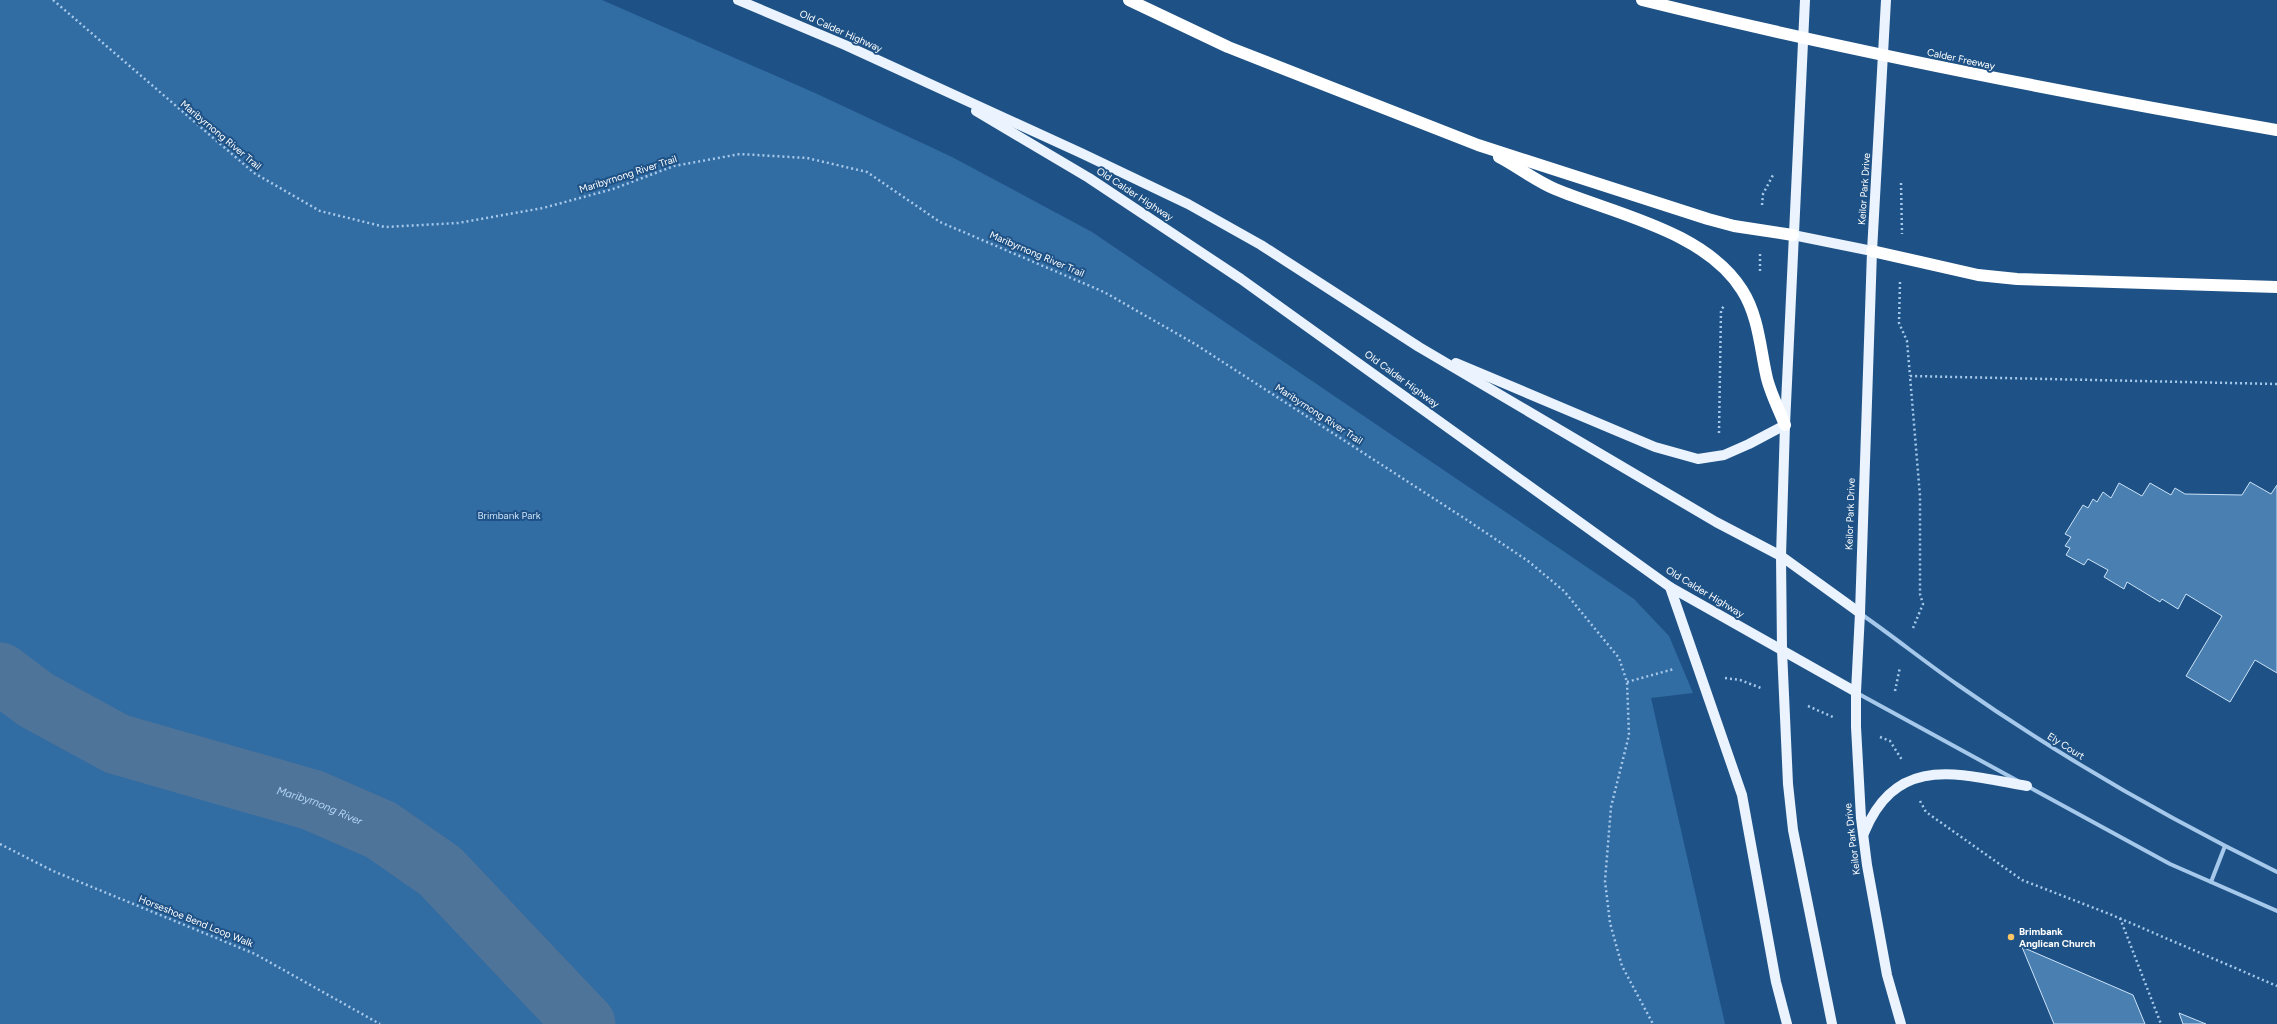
<svg xmlns="http://www.w3.org/2000/svg" width="2277" height="1024" font-family="Figtree,sans-serif">
<style>
.green{fill:#316ca3}
.lines{fill:none;stroke-linecap:round;stroke-linejoin:round}
.river{stroke:#4f749a;stroke-width:61}
.building{fill:#4a7fb1;stroke:#cbe2f8}
.path{stroke:#a6c9eb;stroke-width:2.5;stroke-dasharray:2 3;stroke-linecap:butt}
.street{stroke:#a6c9eb;stroke-width:4}
.primary{stroke:#eaf3fe;stroke-width:10}
.highway{stroke:#fff;stroke-width:12}
.poi-dot{fill:#fac564;stroke:#1e5286;stroke-width:1.5}
.labels{text-anchor:middle;dominant-baseline:central;stroke-width:4;stroke-linejoin:round;paint-order:stroke}
.street-label{font-size:10px;fill:#fff;stroke:#1e5286}
.park-label{font-size:10px;fill:#cbe2f8;stroke:#1e5286}
.poi-label{font-size:10px;font-weight:bold;fill:#fff;stroke:#1e5286;text-anchor:start}
.water-label{font-size:11px;font-style:italic;fill:#b1d3f2;stroke:#1e5286}
</style>
<rect width="100%" height="100%" fill="#1e5286"/>
<path class="green" d="M0 0H602L815 93 952 157 1092 232 1634 599 1669 636 1693 693 1651 698 1725 1024H0Z"/>
<g class="lines">
<path class="river" id="s1" d="M0 673 36 700 117 744 312 800 381 830 440 871 585 1024"/>
</g>
<g class="building">
<path d="M2250 482 2271 494 2277 485V673L2255 660 2230 702 2186 676 2222 616 2186 594 2178 609 2162 599 2160 602 2127 582 2124 589 2104 577 2108 570 2088 559 2084 565 2066 555 2070 548 2065 546 2071 537 2065 534 2083 505 2088 508 2093 499 2097 502 2103 492 2111 498 2119 483 2142 496 2150 483 2171 495 2175 488 2185 494 2242 495Z"/>
<path d="M2022 947 2133 995 2145 1024H2054Z"/>
<path d="M2179 1013 2206 1024H2183Z"/>
</g>
<g class="lines">
<g class="path">
<path d="M53 0 254 173 320 211 385 227 458 223 543 208 613 189 674 166 740 154 807 158 867 172 940 222 1104 292 1195 344 1467 520 1528 561 1564 591 1619 658 1627 682 1629 735 1611 807 1605 881 1610 923 1622 966 1653 1024"/>
<path d="M1901 183 1902 234"/>
<path d="M1762 205 1763 194 1773 175"/>
<path d="M1760 271V254"/>
<path d="M1900 282 1899 323 1907 341 1910 376"/>
<path d="M1719 433 1721 310 1724 306"/>
<path d="M1913 628 1923 604 1920 594V496L1910 376 2277 384"/>
<path d="M1725 678 1740 680 1761 688"/>
<path d="M1627 682 1674 669"/>
<path d="M1895 691 1900 667"/>
<path d="M1808 706 1833 717"/>
<path d="M1880 737 1890 741 1902 760"/>
<path d="M1920 801 1926 812 2022 880 2112 915 2277 986"/>
<path d="M0 844 53 871 255 954 380 1024"/>
<path d="M2120 918 2161 1024"/>
</g>
<g class="street">
<path d="M1861 614C1894 637 1925 662 1958 685 2059 756 2167 818 2277 872"/>
<path d="M1857 693 2018 781"/>
<path d="M2027 786 2170 864 2277 911"/>
<path d="M2211 882 2225 846"/>
</g>
<g class="primary">
<path d="M738 0 845 45 1081 153 1188 204 1261 245 1419 347 1716 522 1781 556 1860 613"/>
<path d="M1805 0 1785 425 1781 556 1782 650 1788 784 1793 830 1832 1024"/>
<path d="M1886 0 1872 251 1860 613 1856 692V727L1861 818 1867 865 1887 975 1901 1024"/>
<path d="M976 111 1089 178 1241 279 1670 587 1856 692"/>
<path d="M1793 235 1872 251"/>
<path d="M1456 363 1655 447 1698 459 1724 455 1749 444 1785 425"/>
<path d="M1670 587 1742 795 1776 982 1787 1024"/>
<path d="M1864 833C1897 753 1958 774 2027 786"/>
</g>
<g class="highway">
<path d="M1129 0 1228 47 1478 145 1708 219 1734 226 1793 235"/>
<path d="M1642 0C1852 52 2064 93 2277 130"/>
<path d="M1499 157C1518 167 1536 181 1555 189 1615 214 1705 231 1742 290 1758 315 1760 346 1766 374 1769 391 1779 409 1785 425"/>
<path d="M1872 251 1978 275 2017 279 2277 287"/>
</g>
</g>
<circle class="poi-dot" cx="2011" cy="937" r="4"/>
<g class="labels">
<g class="street-label">
<text transform="translate(841 31) rotate(24)">Old Calder Highway</text>
<text transform="translate(1961 59) rotate(12)">Calder Freeway</text>
<text transform="translate(221 135) rotate(40)">Maribyrnong River Trail</text>
<text transform="translate(628 174) rotate(-18)">Maribyrnong River Trail</text>
<text transform="translate(1864 189) rotate(-86)">Keilor Park Drive</text>
<text transform="translate(1135 194) rotate(33)">Old Calder Highway</text>
<text transform="translate(1037 254) rotate(23)">Maribyrnong River Trail</text>
<text transform="translate(1402 379) rotate(36)">Old Calder Highway</text>
<text transform="translate(1319 414) rotate(33)">Maribyrnong River Trail</text>
<text transform="translate(1850 514) rotate(-88)">Keilor Park Drive</text>
<text transform="translate(1705 592) rotate(31)">Old Calder Highway</text>
<text transform="translate(2066 746) rotate(32)">Ely Court</text>
<text transform="translate(1852 839) rotate(-97)">Keilor Park Drive</text>
<text transform="translate(196 921) rotate(22)">Horseshoe Bend Loop Walk</text>
</g>
<g class="park-label">
<text x="509" y="515">Brimbank Park</text>
</g>
<g class="poi-label">
<text x="2019" y="931">Brimbank<tspan x="2019" dy="12">Anglican Church</tspan></text>
</g>
<g class="water-label">
<text stroke="none"><textPath href="#s1" startOffset="349">Maribyrnong River</textPath></text>
</g>
</g>
</svg>
